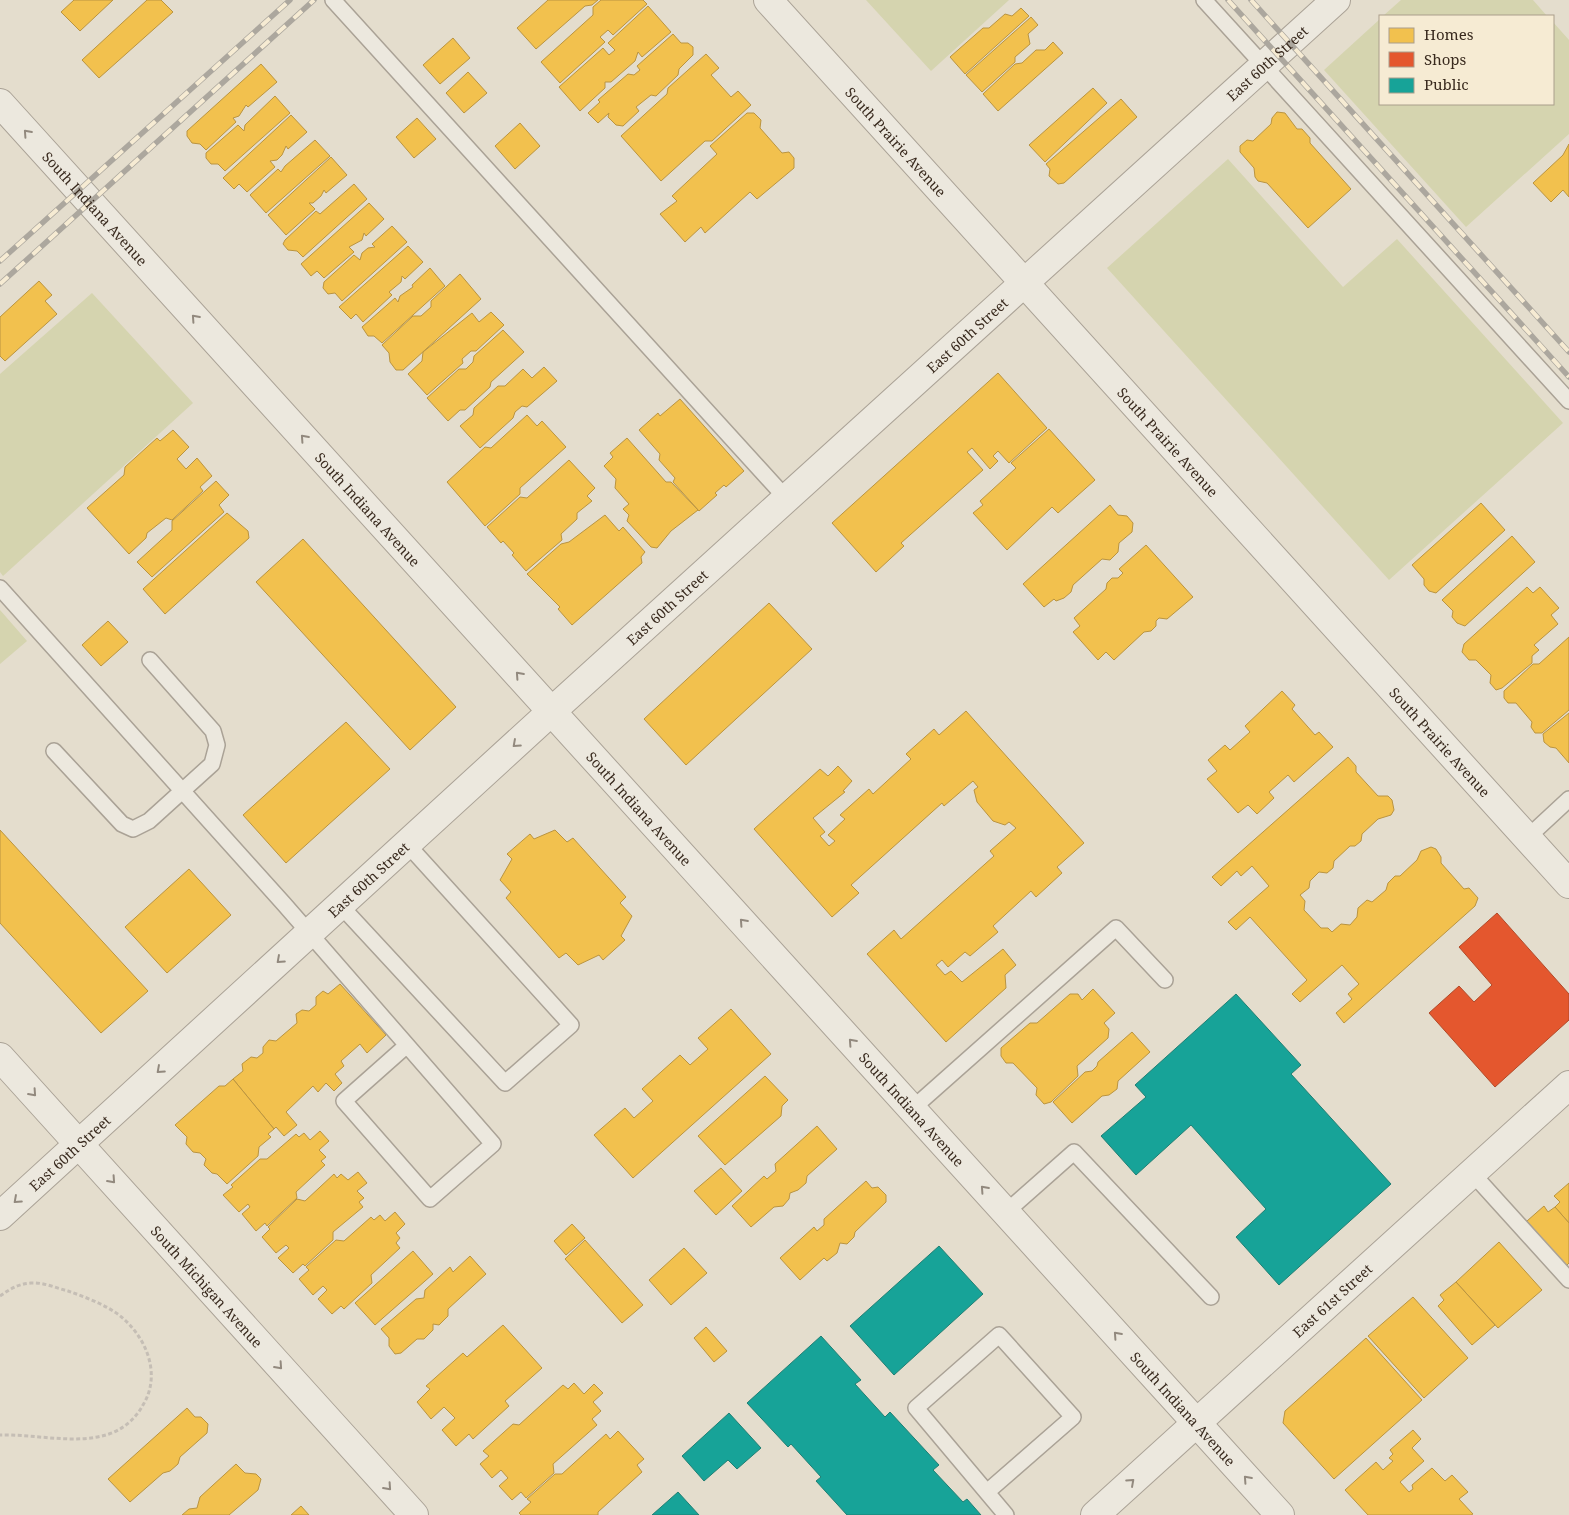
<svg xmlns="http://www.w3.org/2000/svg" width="1569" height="1515" font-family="'Noto Serif',serif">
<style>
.green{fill:#d5d4af}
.homes{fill:#f2c14e;stroke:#ba9440}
.shops{fill:#e4572e;stroke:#b14a29}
.public{fill:#17a398;stroke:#217f73}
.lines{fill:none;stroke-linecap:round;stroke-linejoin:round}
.service-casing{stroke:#aaa296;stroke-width:18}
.minor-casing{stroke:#aaa296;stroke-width:30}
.tertiary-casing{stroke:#aaa296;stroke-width:30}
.path{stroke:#c5beb5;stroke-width:3;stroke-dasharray:4 2.5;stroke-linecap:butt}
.service{stroke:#ece8de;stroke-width:15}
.minor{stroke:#ece8de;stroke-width:28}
.tertiary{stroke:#ece8de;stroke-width:28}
.rail-casing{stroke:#aca79e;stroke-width:5.5}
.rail{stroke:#f6ebd3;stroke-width:4;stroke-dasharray:11;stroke-linecap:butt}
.oneway{stroke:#92897e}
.labels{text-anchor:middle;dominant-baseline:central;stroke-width:5;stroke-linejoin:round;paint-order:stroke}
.street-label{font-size:14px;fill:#392a1e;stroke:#f6ebd3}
</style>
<rect width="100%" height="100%" fill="#e4ddcd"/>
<g class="green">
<path d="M866 0H1009L931 71Z"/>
<path d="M1401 0H1533L1547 16H1383Z"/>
<path d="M1380 19V104H1553V22L1569 40V134L1466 227 1324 70Z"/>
<path d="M1228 159 1343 287 1397 239 1563 423 1389 580 1107 268Z"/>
<path d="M92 293 193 403 3 576 0 572V374Z"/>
<path d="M0 610 27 641 0 664Z"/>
</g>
<g class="homes">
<path d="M74 0H113L80 31 61 12Z"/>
<path d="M147 0H161L173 12 99 78 82 60Z"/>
<path d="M548 0H598L592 5 585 6 536 49 517 28Z"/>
<path d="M601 0H643L647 4 613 35 608 30 600 37 605 42 560 83 541 62 593 15V7Z"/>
<path d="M648 6 671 32 642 57 638 52 635 61 611 82H605V88L580 111 559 87 603 48 609 55 615 50 608 43Z"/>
<path d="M1021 8 1029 16 965 74 950 57 983 28H989L1005 14 1012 16Z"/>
<path d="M1031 17 1038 25 1028 34 1030 44 1015 57V62L982 92 966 75Z"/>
<path d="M673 34 681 43H688L693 47V55L679 69 678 75 656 96 651 95 636 107 639 111 623 126 616 125 608 117 609 113 598 123 588 113 600 102 598 100 628 74 634 75 640 70 637 66Z"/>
<path d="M453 38 470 58 440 84 423 65Z"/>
<path d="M1053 42 1063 53 998 111 983 94 1015 64 1022 63 1036 50H1045Z"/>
<path d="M706 54 719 68 711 75 731 97 738 91 751 105 712 141H705L661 181 621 136 667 94 668 88Z"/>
<path d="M261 64 277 82 248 107 246 105 239 116 233 118 236 122 206 150 200 144 192 143 187 136V131Z"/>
<path d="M468 72 487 93 464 113 446 93Z"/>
<path d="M1093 88 1107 103 1045 162 1029 145Z"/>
<path d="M275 96 290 113 225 171 218 164H211L206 158V153L238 125 244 131 245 125Z"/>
<path d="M1121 99 1137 117 1064 183 1058 184 1049 176 1050 169 1046 164Z"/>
<path d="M1277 112 1285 113 1297 129H1302L1310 138V143L1351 189 1308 228 1267 183 1258 181 1255 177 1254 168 1240 152V146L1247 140 1253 141 1271 124 1272 118Z"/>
<path d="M747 113H754L761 120 760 128 782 153 789 152 794 158V168L757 199 750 192 705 233 701 227 685 242 660 214 677 201 672 196 717 154 710 146Z"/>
<path d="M291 115 307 132 288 149 286 146 282 155 277 160 270 161 275 167 247 192 239 184 234 189 223 178Z"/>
<path d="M417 118 436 139 414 158 396 137Z"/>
<path d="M520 123 540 146 515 169 495 146Z"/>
<path d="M315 140 330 156 266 213 250 195 278 169 281 172 285 166Z"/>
<path d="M1569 144V197L1563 190 1551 202 1533 183 1563 155Z"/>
<path d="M331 157 347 175 326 193 324 190 321 196 313 203H309L315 209 286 235 268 215Z"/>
<path d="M354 184 367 199 303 257 297 251 288 250 283 244 285 240 316 211 320 214Z"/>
<path d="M369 203 384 219 366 236 364 233 362 240 349 247 354 252 324 278 317 271 311 276 301 264Z"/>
<path d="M392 226 407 242 342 301 335 293 328 294 323 288 324 282 354 255 360 260 362 253 368 248 375 247 372 244Z"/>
<path d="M408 246 423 262 405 279 402 276 401 282 389 292 392 295 363 322 356 314 351 319 339 307Z"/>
<path d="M430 268 445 286 382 343 374 336H368L362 327 395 298 398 302 400 296 413 287 412 285Z"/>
<path d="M460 274 481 299 403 370H396L390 362 389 353 382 345 413 316H421L431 307V301Z"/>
<path d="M39 281 52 295 45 301 57 314 5 361 0 356V317Z"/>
<path d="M491 312 504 325 476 351H471L462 359 463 363 427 395 408 374 422 361 423 352 472 313 479 322Z"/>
<path d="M503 330 524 352 491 382 490 387 465 410H460L448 421 427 398 459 369H466L473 362 474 356Z"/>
<path d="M544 367 557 381 527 407 522 406 515 412 513 418 480 448 460 426 473 415 474 408 498 386H505L523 369 532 378Z"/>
<path d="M998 373 1047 428 1009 463 998 451 993 456 998 461 990 469 972 448 967 452 983 470 901 543 904 546 876 572 832 523Z"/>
<path d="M680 399 744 471 726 487 724 485 715 493 717 495 699 511 673 482 675 478 659 460 660 454 639 430 658 413 660 416Z"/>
<path d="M527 415 537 426 542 421 566 447 520 488V494L485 526 447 482 485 447 491 448Z"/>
<path d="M1049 429 1095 480 1058 513 1052 507 1007 550 973 513 983 505 980 501 1016 468 1011 463Z"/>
<path d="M173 430 189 447 177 459 186 469 197 458 212 476 200 487 203 491 172 520 166 518 147 533 146 538 129 554 87 508 124 475 125 467 157 438 160 441Z"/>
<path d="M627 438 666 482H671L698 510 671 531 657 548 651 547 627 521 629 515 623 509 629 504 615 488 616 479 604 466 613 457 610 453Z"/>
<path d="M569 460 595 488 587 496 592 501 577 513V519L561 534 562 540 526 571 512 555 514 553 503 541 501 543 487 527 520 497 527 498Z"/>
<path d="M216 481 229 495 219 505 224 512 152 577 137 562 172 530V521Z"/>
<path d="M1481 503 1505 530 1436 593 1429 591 1424 585V579L1412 565Z"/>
<path d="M1110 505 1118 515 1127 516 1133 523 1132 532 1119 543 1118 552 1110 560 1102 559 1073 585 1071 592 1064 598 1056 601 1054 599 1044 607 1023 584Z"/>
<path d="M227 513 248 531 249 538 165 614 143 589Z"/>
<path d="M605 515 619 531 623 527 645 552 641 557 642 563 572 625 558 609 560 607 527 574 561 544 569 542Z"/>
<path d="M1512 536 1535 562 1465 626 1457 623 1452 617 1453 611 1442 600Z"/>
<path d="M303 539 456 707 410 750 256 582Z"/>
<path d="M1146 545 1193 597 1167 619 1159 618 1156 621V626L1151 631 1144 632 1114 660 1106 652 1098 660 1073 632 1080 626 1074 618 1106 589 1107 583 1112 578H1118L1123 573 1119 569Z"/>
<path d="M1527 587 1533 593 1540 587 1559 608 1551 615 1558 624 1534 645 1539 650 1532 656V663L1502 688 1496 690 1490 683 1491 675 1476 660H1469L1462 652 1464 644Z"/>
<path d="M769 603 812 649 686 765 644 719Z"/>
<path d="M108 621 128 642 101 666 82 645Z"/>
<path d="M1569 637V710L1542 733H1535L1531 727 1532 722 1516 703H1508L1504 698V691L1533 664H1539Z"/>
<path d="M1282 691 1295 705 1292 709 1315 735 1319 732 1333 747 1294 782 1288 775 1269 792 1274 798 1257 814 1248 805 1238 813 1207 779 1217 771 1208 760 1225 745 1230 750 1250 732 1245 726Z"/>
<path d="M966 711 1084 843 1057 867 1062 873 1036 897 1031 891 993 926 998 932 970 956 965 952 948 967 942 960 936 965 945 975 951 971 962 982 1003 949 1016 965 1005 975 1006 988 946 1042 867 954 894 930 901 939 994 856 990 851 1016 828 1009 822 1005 825 993 821 977 802 974 790 978 787 973 781 944 806 942 803 851 885 859 893 832 917 754 829 820 769 828 776 838 766 852 781 843 791 845 792 813 818 825 832 820 836 829 846 835 841 828 835 845 819 840 815 869 789 873 794 911 759 906 754 934 729 939 735Z"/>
<path d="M1569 713V763L1556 748 1550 747 1544 742 1543 734Z"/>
<path d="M346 722 390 769 286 863 243 815Z"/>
<path d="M1348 757 1356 766V772L1378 796H1388L1392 800 1394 810 1391 815 1378 819 1362 834 1361 841 1355 846H1350L1334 861 1333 868 1327 873 1319 872 1310 881 1309 888 1300 895 1305 901 1304 910 1321 928H1328L1332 932 1341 924 1350 925 1357 917 1358 908 1367 900 1372 902 1386 890 1388 883 1395 876H1400L1417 860 1421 851 1431 847 1436 849 1441 857V863L1464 889 1469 888 1478 898 1475 906 1344 1023 1336 1013 1352 999 1348 994 1359 984 1342 965 1300 1002 1292 994 1307 980 1250 917 1236 930 1228 922 1269 886 1252 866 1241 876 1237 871 1221 886 1212 877Z"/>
<path d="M0 830 148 991 101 1033 0 923Z"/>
<path d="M555 830 567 842 573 838 626 897 620 903 632 916 621 936 625 940 603 960 599 955 578 965 566 953 559 958 506 898 511 892 500 880 512 859 507 854 530 834 534 839Z"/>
<path d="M189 869 231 915 167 973 125 927Z"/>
<path d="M340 984 386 1035 367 1053 360 1044 341 1061 344 1066 335 1074 342 1083 334 1091 326 1083 318 1092 313 1086 286 1112 297 1125 284 1136 276 1127 274 1129 233 1079 243 1071 242 1064 251 1057 257 1058 263 1053V1047L269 1040 276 1041 297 1023 296 1014 302 1010 309 1011 316 1005V997L323 991 328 994Z"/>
<path d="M1093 989 1115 1013 1104 1023 1109 1029 1108 1038 1077 1066 1078 1076 1051 1102 1044 1104 1036 1095 1037 1088 1013 1063H1006L1001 1056V1048L1030 1023H1037L1070 994H1078L1082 1000Z"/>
<path d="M731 1009 771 1054 633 1178 594 1135 625 1108 634 1118 653 1101 642 1089 680 1055 690 1065 708 1049 698 1038Z"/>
<path d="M1132 1032 1150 1052 1118 1081 1117 1089 1109 1095 1102 1096 1072 1123 1053 1102 1085 1072 1092 1071 1097 1066 1098 1062Z"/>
<path d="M765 1076 788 1100 782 1106 781 1116 725 1165 698 1136Z"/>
<path d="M233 1079 274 1129 268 1134 271 1137 259 1147 258 1156 227 1184 217 1174 212 1173 204 1165 206 1159 200 1153 193 1152 186 1144 187 1137 175 1125 219 1086H225Z"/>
<path d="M817 1126 837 1149 807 1176 806 1183 798 1190 790 1193 789 1199 783 1206 774 1207 751 1227 732 1206 764 1176 767 1179 776 1171 775 1164Z"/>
<path d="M320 1131 329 1141 319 1150 326 1157 321 1161 325 1165 296 1192 297 1198 267 1226 265 1223 256 1231 242 1214 250 1207 248 1204 239 1212 223 1195 233 1187 231 1185 260 1159H267L296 1134 299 1137 304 1133 310 1140Z"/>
<path d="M721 1168 742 1191 716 1215 694 1191Z"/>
<path d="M358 1172 367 1183 357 1191 364 1198 359 1202 363 1207 333 1232V1240L305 1266 303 1264 293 1273 278 1258 289 1248 286 1245 276 1253 262 1237 270 1229 268 1227 297 1199 305 1201 334 1174 337 1178 341 1174 348 1180Z"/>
<path d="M866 1181 872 1188 878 1187 886 1195V1202L855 1232 854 1237 847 1244 840 1243 837 1253 827 1261 824 1258 800 1280 780 1258 814 1227 817 1231 824 1225V1219Z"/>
<path d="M1569 1183V1223L1555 1207 1560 1202 1554 1196Z"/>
<path d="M1544 1206 1548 1212 1555 1207 1569 1223V1263L1566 1266 1527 1221Z"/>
<path d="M395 1212 405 1224 396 1233 400 1238 396 1243 400 1248 371 1275 372 1283 344 1309 341 1306 332 1314 318 1299 327 1290 323 1286 313 1295 299 1279 309 1270 306 1267 336 1240 344 1241 371 1217 374 1220 380 1215 385 1221Z"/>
<path d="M572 1224 585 1238 566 1255 554 1241Z"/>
<path d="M585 1240 643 1305 622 1323 565 1259Z"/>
<path d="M1499 1242 1542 1290 1498 1328 1456 1282Z"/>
<path d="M684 1248 707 1273 671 1305 649 1280Z"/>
<path d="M413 1251 433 1274 375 1325 355 1303Z"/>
<path d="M470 1256 486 1274 448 1309V1316L439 1325 433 1324V1330L424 1339H417L401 1353 395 1354 389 1346V1338L381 1329 416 1299 424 1298 425 1290 450 1267 453 1272Z"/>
<path d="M1456 1282 1495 1325 1472 1345 1438 1306 1444 1300 1440 1295Z"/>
<path d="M1413 1297 1468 1358 1424 1398 1368 1336Z"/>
<path d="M503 1325 542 1368 505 1401 509 1406 473 1439 469 1434 456 1446 442 1430 455 1418 444 1407 431 1419 417 1402 430 1389 426 1386 463 1353 467 1357Z"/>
<path d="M706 1327 727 1351 714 1362 694 1338Z"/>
<path d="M1366 1338 1422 1400 1334 1479 1283 1423 1285 1411Z"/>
<path d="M574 1383 584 1394 594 1384 603 1393 593 1402 601 1411 592 1419 597 1425 553 1464 554 1473 526 1498 521 1492 512 1500 499 1486 508 1478 501 1470 492 1478 480 1464 489 1456 483 1451 513 1424 519 1425 563 1385 568 1389Z"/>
<path d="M187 1408 195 1417H201L208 1424 207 1433 180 1457 178 1464 170 1471 163 1473 130 1502 108 1479Z"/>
<path d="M1413 1430 1421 1439 1412 1448 1424 1461 1400 1482 1409 1492 1413 1489 1412 1485 1432 1468 1445 1481 1452 1475 1468 1492 1459 1499 1473 1514 1471 1515H1368L1345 1490 1376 1462 1383 1470 1393 1461 1389 1458 1393 1454 1390 1450Z"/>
<path d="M618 1431 644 1459 637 1465 642 1472 598 1512V1515H521L519 1513 531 1502 527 1499 555 1474H562L606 1434 610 1439Z"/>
<path d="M236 1464 245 1473 256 1474 261 1479 258 1490 229 1515H182L189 1509 197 1508 200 1497Z"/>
<path d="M301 1506 309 1515H291Z"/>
</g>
<path class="shops" d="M1497 913 1569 994V1020L1495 1087 1429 1013 1459 986 1474 1002 1492 985 1459 947Z"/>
<g class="public">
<path d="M1236 994 1301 1065 1291 1074 1391 1184 1279 1285 1236 1237 1266 1209 1191 1125 1136 1175 1101 1136 1146 1097 1135 1085Z"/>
<path d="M939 1246 983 1294 894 1375 850 1326Z"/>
<path d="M821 1336 861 1380 855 1384 885 1417 890 1412 939 1465 933 1470 963 1502 967 1499 981 1515H847L816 1481 821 1477 791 1444 788 1447 747 1403Z"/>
<path d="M729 1413 761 1448 737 1469 728 1460 704 1481 682 1456Z"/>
<path d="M678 1492 699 1515H652Z"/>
</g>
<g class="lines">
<g class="service-casing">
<g id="service">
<path d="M333 0 786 498"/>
<path d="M1204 0 1569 401"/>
<path d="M0 588 284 904 493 1144 430 1199 344 1101 406 1046"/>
<path d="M54 751 122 824 133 829 149 821 212 764 217 745 213 731 150 660"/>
<path d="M1527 838 1569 799"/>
<path d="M341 906 505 1083 571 1025 407 844"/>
<path d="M912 1109 1116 928 1165 980"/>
<path d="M1472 1173 1569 1280"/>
<path d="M1006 1212 1074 1152 1211 1297"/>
<path d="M987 1492 1073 1417 999 1335 916 1408 1006 1515"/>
</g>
</g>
<g class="minor-casing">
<g id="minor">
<path id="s1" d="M768 0 1569 884"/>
<path id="s2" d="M552 711 1336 0"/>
</g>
</g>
<g class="tertiary-casing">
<g id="tertiary">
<path id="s3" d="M0 103 1280 1515"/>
<path id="s4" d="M0 1057 414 1515"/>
<path id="s5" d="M0 1216 552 711"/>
<path id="s6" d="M1095 1515 1569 1085"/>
</g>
</g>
<path class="path" d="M0 1296C10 1289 18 1284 31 1283 43 1282 56 1288 68 1291 85 1297 104 1304 119 1315 146 1336 162 1374 143 1405 136 1418 124 1429 109 1434 76 1445 35 1434 0 1435"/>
<use href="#service" class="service"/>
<use href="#minor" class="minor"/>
<use href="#tertiary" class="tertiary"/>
<g class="rail-casing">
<g id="rail">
<path d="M1228 0 1569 377"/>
<path d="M1251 0 1569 352"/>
<path d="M0 261 290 0"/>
<path d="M0 284 314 0"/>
</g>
</g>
<use href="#rail" class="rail"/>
</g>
<defs><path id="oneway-chevron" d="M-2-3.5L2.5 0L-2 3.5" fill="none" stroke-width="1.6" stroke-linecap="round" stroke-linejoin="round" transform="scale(1.25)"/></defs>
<g class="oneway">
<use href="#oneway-chevron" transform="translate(27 133) rotate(-132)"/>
<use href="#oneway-chevron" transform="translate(195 318) rotate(-132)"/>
<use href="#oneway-chevron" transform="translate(304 438) rotate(-132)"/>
<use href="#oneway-chevron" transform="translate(519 675) rotate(-132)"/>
<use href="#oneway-chevron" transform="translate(516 744) rotate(138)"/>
<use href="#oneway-chevron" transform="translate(743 922) rotate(-132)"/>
<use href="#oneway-chevron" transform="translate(280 960) rotate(138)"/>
<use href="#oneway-chevron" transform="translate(852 1042) rotate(-132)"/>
<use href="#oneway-chevron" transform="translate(160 1070) rotate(138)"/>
<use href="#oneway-chevron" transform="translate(33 1093) rotate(48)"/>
<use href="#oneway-chevron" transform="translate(112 1180) rotate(48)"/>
<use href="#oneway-chevron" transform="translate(984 1189) rotate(-132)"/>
<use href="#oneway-chevron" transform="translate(17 1200) rotate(138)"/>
<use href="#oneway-chevron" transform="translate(1117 1335) rotate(-132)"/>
<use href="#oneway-chevron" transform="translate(279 1366) rotate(48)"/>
<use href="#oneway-chevron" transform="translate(1247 1479) rotate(-132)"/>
<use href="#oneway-chevron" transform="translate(1131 1482) rotate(-42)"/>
<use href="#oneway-chevron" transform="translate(388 1487) rotate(48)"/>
</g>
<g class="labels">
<g class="street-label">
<text stroke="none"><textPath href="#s2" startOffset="965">East 60th Street</textPath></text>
<text stroke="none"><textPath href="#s1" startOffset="191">South Prairie Avenue</textPath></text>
<text stroke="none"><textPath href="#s3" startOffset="142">South Indiana Avenue</textPath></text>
<text stroke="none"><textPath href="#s2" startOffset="560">East 60th Street</textPath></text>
<text stroke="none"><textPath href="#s1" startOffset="596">South Prairie Avenue</textPath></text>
<text stroke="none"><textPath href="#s3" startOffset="548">South Indiana Avenue</textPath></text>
<text stroke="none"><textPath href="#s2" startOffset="155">East 60th Street</textPath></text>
<text stroke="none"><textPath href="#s1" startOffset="1001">South Prairie Avenue</textPath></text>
<text stroke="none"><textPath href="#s3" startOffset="952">South Indiana Avenue</textPath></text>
<text stroke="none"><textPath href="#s5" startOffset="499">East 60th Street</textPath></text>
<text stroke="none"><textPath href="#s3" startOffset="1358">South Indiana Avenue</textPath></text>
<text stroke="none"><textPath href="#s5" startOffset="94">East 60th Street</textPath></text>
<text stroke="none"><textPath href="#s4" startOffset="309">South Michigan Avenue</textPath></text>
<text stroke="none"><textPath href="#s6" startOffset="320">East 61st Street</textPath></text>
<text stroke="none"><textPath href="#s3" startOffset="1762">South Indiana Avenue</textPath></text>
</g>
</g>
<rect x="1379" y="15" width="175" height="90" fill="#f6ebd3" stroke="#aa9e8b"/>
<rect x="1389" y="28" width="25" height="15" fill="#f2c14e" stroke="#aa9e8b"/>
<text x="1424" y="40" font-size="15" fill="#392a1e">Homes</text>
<rect x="1389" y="52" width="25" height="15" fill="#e4572e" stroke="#aa9e8b"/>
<text x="1424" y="65" font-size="15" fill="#392a1e">Shops</text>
<rect x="1389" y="78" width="25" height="15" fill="#17a398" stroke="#aa9e8b"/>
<text x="1424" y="90" font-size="15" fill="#392a1e">Public</text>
</svg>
